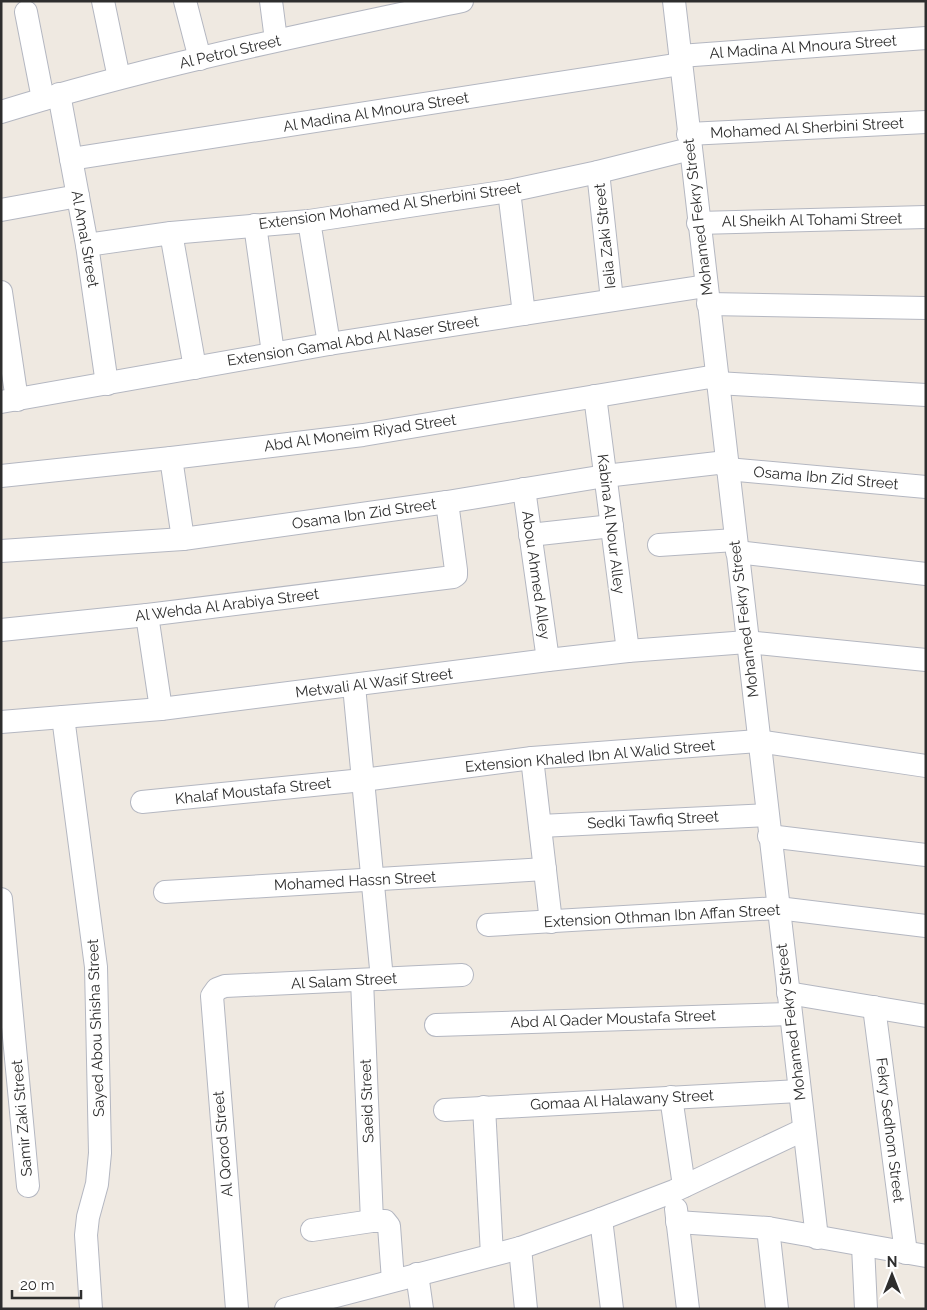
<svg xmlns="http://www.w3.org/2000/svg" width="927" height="1310" font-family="Raleway,sans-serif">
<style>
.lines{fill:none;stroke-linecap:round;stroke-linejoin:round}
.minor-casing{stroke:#b4b7c1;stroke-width:24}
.minor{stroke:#fff;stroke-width:22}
.labels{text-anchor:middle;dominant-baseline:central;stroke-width:4;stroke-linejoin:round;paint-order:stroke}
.street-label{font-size:15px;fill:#2e2e2e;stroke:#fff}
</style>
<rect width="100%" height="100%" fill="#efe9e1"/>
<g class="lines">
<g class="minor-casing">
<g id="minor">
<path d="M103 1 119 78"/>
<path d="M185 1 200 59"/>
<path d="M271 1 276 40"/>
<path d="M674 1 817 1238"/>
<path d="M26 12 43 99"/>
<path d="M680 56 926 38"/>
<path d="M59 94 87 245 107 384"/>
<path d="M1 112C152 65 307 34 462 1"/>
<path d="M688 134 926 122"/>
<path d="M71 159 681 64"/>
<path d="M598 172 612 300"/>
<path d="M509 191 524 314"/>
<path d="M1 210 78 196"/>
<path d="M309 221 329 344"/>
<path d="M698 223 926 217"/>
<path d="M255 225 273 353"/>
<path d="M171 233 195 368"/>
<path d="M87 245 171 233 309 221 509 191 598 172 690 149"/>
<path d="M1 292 17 400"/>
<path d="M708 304 926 308"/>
<path d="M717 383 926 395"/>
<path d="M595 396 628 651"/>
<path d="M1 402 329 344 706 286"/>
<path d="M171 458 183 539"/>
<path d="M727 469 926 487"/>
<path d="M1 476 171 458 363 435 716 376"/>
<path d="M524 489 548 660"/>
<path d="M530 535 612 526"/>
<path d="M659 545 735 540"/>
<path d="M1 551 183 539 447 502 605 476 726 462"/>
<path d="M737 552 926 574"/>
<path d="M147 615 161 709"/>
<path d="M1 630 147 615 453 577 456 575V570L447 502"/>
<path d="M354 686 382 979"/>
<path d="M63 717 96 967 100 1153 97 1184 88 1217 86 1235 91 1309"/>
<path d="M1 722 161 709 548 660 628 651 747 642 926 660"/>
<path d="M532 758 551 922"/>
<path d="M142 802 363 780 532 758 758 741 926 766"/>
<path d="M540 826 767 815"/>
<path d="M769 836 926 855"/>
<path d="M165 892 545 869"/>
<path d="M1 899 28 1186"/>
<path d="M488 925 778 908 926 926"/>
<path d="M362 980 372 1221"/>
<path d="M788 993 926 1016"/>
<path d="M874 1007 906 1253"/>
<path d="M436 1025 790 1014"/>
<path d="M671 1097 684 1186"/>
<path d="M484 1107 492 1255"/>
<path d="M445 1110 799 1091"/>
<path d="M676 1209 688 1309"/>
<path d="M601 1219 612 1309"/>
<path d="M677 1222 768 1228 926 1256"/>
<path d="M768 1228 777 1309"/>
<path d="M312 1230 372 1221H385L389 1226 393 1280"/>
<path d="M863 1246 866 1309"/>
<path d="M520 1248 526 1309"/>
<path d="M417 1274 422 1309"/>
<path d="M237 1309 212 996 217 989 225 986 462 975"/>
<path d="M286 1309 520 1248 601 1219 674 1191 803 1130"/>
</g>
</g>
<use href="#minor" class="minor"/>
</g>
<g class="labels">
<g class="street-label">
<text transform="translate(803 47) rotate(-4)">Al Madina Al Mnoura Street</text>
<text transform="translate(230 52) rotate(-13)">Al Petrol Street</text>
<text transform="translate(376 112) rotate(-9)">Al Madina Al Mnoura Street</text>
<text transform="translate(807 128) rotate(-3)">Mohamed Al Sherbini Street</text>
<text transform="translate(390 206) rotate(-8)">Extension Mohamed Al Sherbini Street</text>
<text transform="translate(698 217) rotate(-97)">Mohamed Fekry Street</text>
<text transform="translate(812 220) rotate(-1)">Al Sheikh Al Tohami Street</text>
<text transform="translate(605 236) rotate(-96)">Ielia Zaki Street</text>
<text transform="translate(85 239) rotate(80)">Al Amal Street</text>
<text transform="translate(353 341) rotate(-9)">Extension Gamal Abd Al Naser Street</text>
<text transform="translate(360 433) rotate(-8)">Abd Al Moneim Riyad Street</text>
<text transform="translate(826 478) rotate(5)">Osama Ibn Zid Street</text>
<text transform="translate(364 514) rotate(-8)">Osama Ibn Zid Street</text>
<text transform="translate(611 524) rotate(83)">Kabina Al Nour Alley</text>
<text transform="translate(536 575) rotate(82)">Abou Ahmed Alley</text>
<text transform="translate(227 605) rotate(-7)">Al Wehda Al Arabiya Street</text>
<text transform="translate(744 619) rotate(-97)">Mohamed Fekry Street</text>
<text transform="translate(374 683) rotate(-7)">Metwali Al Wasif Street</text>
<text transform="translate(590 756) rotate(-5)">Extension Khaled Ibn Al Walid Street</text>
<text transform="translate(253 791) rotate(-6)">Khalaf Moustafa Street</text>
<text transform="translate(653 820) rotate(-3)">Sedki Tawfiq Street</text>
<text transform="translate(355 881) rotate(-3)">Mohamed Hassn Street</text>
<text transform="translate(662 916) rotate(-3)">Extension Othman Ibn Affan Street</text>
<text transform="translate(344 981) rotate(-3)">Al Salam Street</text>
<text transform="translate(613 1019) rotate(-2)">Abd Al Qader Moustafa Street</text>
<text transform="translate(791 1022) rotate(-97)">Mohamed Fekry Street</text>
<text transform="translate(96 1028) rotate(-92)">Sayed Abou Shisha Street</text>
<text transform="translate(622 1100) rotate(-3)">Gomaa Al Halawany Street</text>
<text transform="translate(367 1101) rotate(-92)">Saeid Street</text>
<text transform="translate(22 1118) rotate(-95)">Samir Zaki Street</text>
<text transform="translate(890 1130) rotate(83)">Fekry Sedhom Street</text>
<text transform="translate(223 1144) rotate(-95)">Al Qorod Street</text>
</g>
</g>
<rect width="927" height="1310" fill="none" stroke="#2e2e2e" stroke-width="5"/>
<g transform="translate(892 1275)" stroke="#ffffff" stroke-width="4" paint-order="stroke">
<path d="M0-4L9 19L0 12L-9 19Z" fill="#2e2e2e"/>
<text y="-8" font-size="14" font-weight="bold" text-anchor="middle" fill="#2e2e2e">N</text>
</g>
<path d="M12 1290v8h69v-8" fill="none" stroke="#2e2e2e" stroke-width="2.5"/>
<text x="20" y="1290" font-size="15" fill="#2e2e2e" stroke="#ffffff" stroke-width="4" paint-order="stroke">20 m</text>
</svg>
